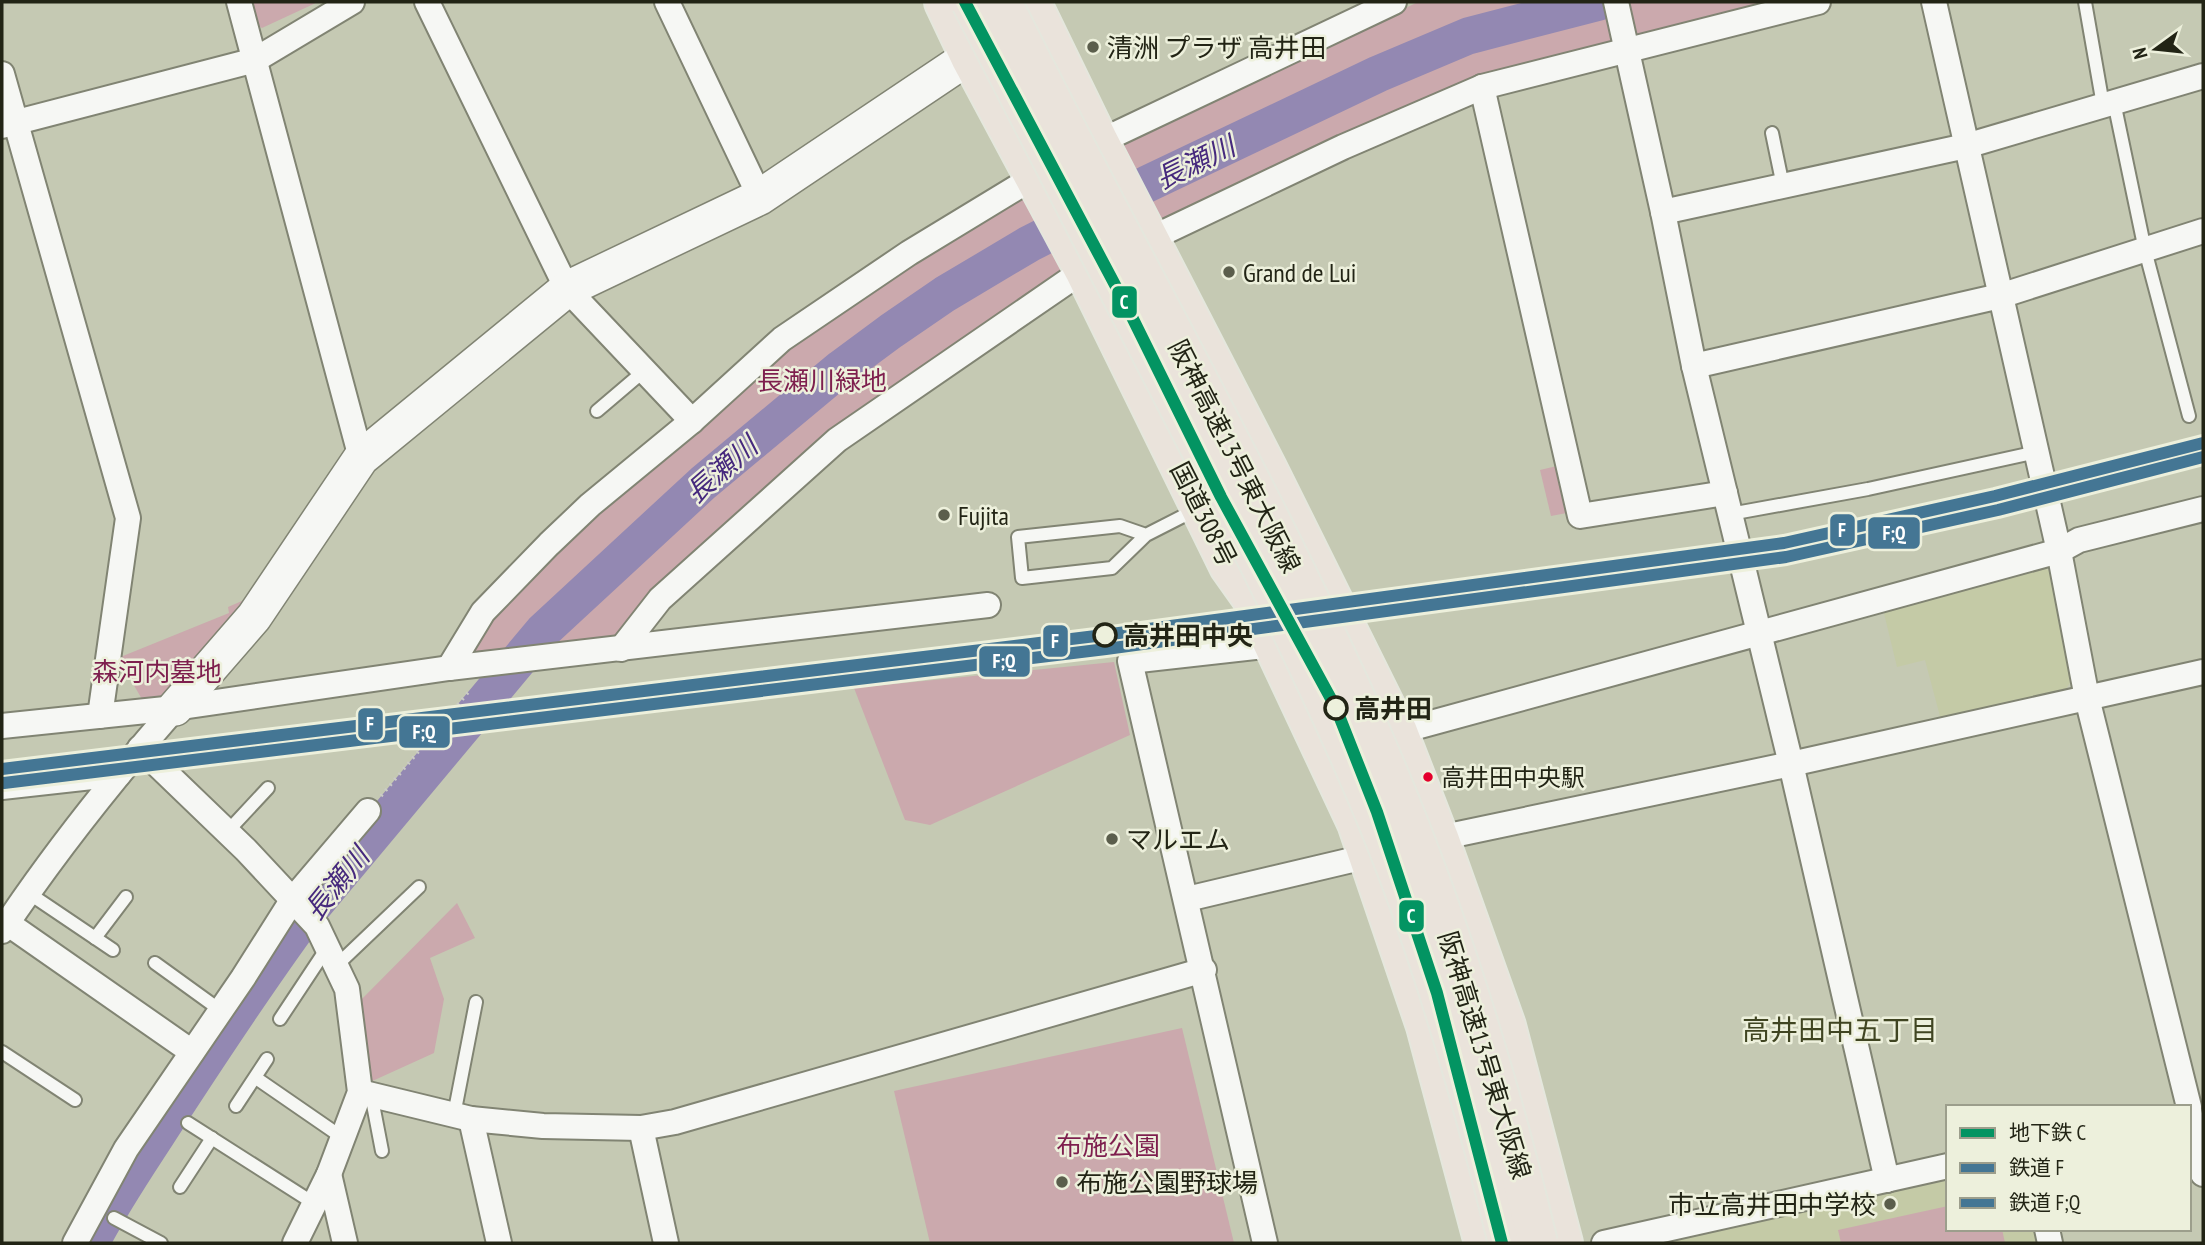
<svg xmlns="http://www.w3.org/2000/svg" width="2205" height="1245" font-family="'PT Sans Narrow','Noto Sans JP',sans-serif">
<style>
.built{fill:#c4caa6}
.green{fill:#cba9ad}
.lines{fill:none;stroke-linecap:round;stroke-linejoin:round}
.river{stroke:#9388b2;stroke-width:37}
.lane-casing{stroke:#818473;stroke-width:16}
.street-casing{stroke:#818473;stroke-width:28}
.secondary-casing{stroke:#818473;stroke-width:38}
.highway-casing{stroke:#e5e7dd;stroke-width:42}
.path{stroke:#cbccc6;stroke-width:3.5;stroke-dasharray:2 5;stroke-linecap:butt}
.lane{stroke:#f6f7f4;stroke-width:12}
.street{stroke:#f6f7f4;stroke-width:24}
.secondary{stroke:#f6f7f4;stroke-width:35}
.highway{stroke:#eae3db;stroke-width:38}
.highway-bridge-casing{stroke:#e5e7dd;stroke-width:42;stroke-linecap:butt}
.highway-bridge{stroke:#eae3db;stroke-width:38}
.rail-1-casing{stroke:#edf0dc;stroke-width:18}
.rail-2-casing{stroke:#edf0dc;stroke-width:18}
.rail-1{stroke:#447694;stroke-width:12}
.rail-2{stroke:#447694;stroke-width:12}
.metro-1-casing{stroke:#edf0dc;stroke-width:18}
.metro-1{stroke:#039462;stroke-width:12}
.poi-dot{fill:#5b5e4c;stroke:#edf0dc;stroke-width:2.5}
.stop-dot{fill:#edf0dc;stroke:#222415;stroke-width:3.5}
.bus-dot{fill:#e4002b;stroke:#edf0dc;stroke-width:2.5}
.labels{text-anchor:middle;dominant-baseline:central;stroke-width:5;stroke-linejoin:round;paint-order:stroke}
.bus-label{font-size:24px;fill:#222415;stroke:#edf0dc;text-anchor:start}
.poi-label{font-size:26px;fill:#222415;stroke:#edf0dc;text-anchor:start}
.park-label{font-size:26px;fill:#7e1f4e;stroke:#edf0dc}
.street-label{font-size:26px;fill:#222415;stroke:#edf0dc}
.stop-label{font-size:26px;font-weight:bold;fill:#222415;stroke:#edf0dc;text-anchor:start}
.water-label{font-size:28px;font-style:italic;fill:#46297d;stroke:#edf0dc}
.neighbourhood-label{font-size:28px;fill:#404522;stroke:#edf0dc}
.line-badge{stroke:#edf0dc;stroke-width:2.5}
.badge-label{font-size:19px;text-anchor:middle;font-weight:bold;fill:#fff}
</style>
<rect width="100%" height="100%" fill="#c5c9b3"/>
<g class="built">
<path d="M2036 566 2049 570 2076 673 2066 689 1941 720 1925 660 1897 667 1882 605Z"/>
<path d="M1948 1178V1229H2036L2039 1243H1654Z"/>
</g>
<g class="green">
<path d="M250 2H318L262 28 257 25Z"/>
<path d="M1418 2H1768L1592 50 1073 269 652 592 611 641 465 658 490 616 596 511 789 341 1039 185Z"/>
<path d="M1561 465 1572 512 1551 516 1540 470Z"/>
<path d="M251 597 164 705 146 706 118 658 229 613 228 607Z"/>
<path d="M1114 662 1130 735 930 825 905 820 854 688Z"/>
<path d="M457 903 475 938 430 958 444 999 434 1053 368 1083 354 1007Z"/>
<path d="M1182 1028 1234 1243H930L894 1091Z"/>
<path d="M1948 1206V1229H2002L2005 1243H1841L1838 1230Z"/>
</g>
<g class="lines">
<path class="river" d="M91 1243C112 1202 139 1163 164 1124 210 1053 256 983 306 915L543 631 703 483 841 368 891 331 945 294 1029 244 1147 184 1378 74 1468 36 1599 2"/>
<g class="lane-casing">
<g id="lane">
<path d="M2085 2 2103 105"/>
<path d="M2114 102 2145 250 2189 416"/>
<path d="M1772 133 1783 186"/>
<path d="M597 411 644 371"/>
<path d="M1730 514 1868 489 2037 452"/>
<path d="M1146 535 1120 526 1018 537 1022 578 1112 568 1146 535 1197 509"/>
<path d="M227 832 268 788"/>
<path d="M27 892 113 950"/>
<path d="M95 938 126 897"/>
<path d="M155 963 220 1010"/>
<path d="M336 966 419 887"/>
<path d="M280 1019 327 948"/>
<path d="M2 1052 75 1100"/>
<path d="M256 1078 343 1138"/>
<path d="M371 1094 382 1151"/>
<path d="M236 1106 267 1059"/>
<path d="M454 1115 476 1002"/>
<path d="M188 1123 315 1204"/>
<path d="M180 1187 212 1138"/>
<path d="M114 1218 161 1243"/>
</g>
</g>
<g class="street-casing">
<g id="street">
<path d="M239 2 361 458"/>
<path d="M427 2 567 289 692 421"/>
<path d="M667 2 760 197"/>
<path d="M1616 2 1663 212 1694 366 1791 764 1887 1180"/>
<path d="M1934 2 2059 551 2087 698 2189 1107"/>
<path d="M2 74 128 518 100 716"/>
<path d="M1482 87 1580 516 1725 493"/>
<path d="M2 126 255 60 352 2"/>
<path d="M1099 142 1394 2"/>
<path d="M1663 212 1966 146 2203 76"/>
<path d="M1150 239 1343 147 1482 87 1818 2"/>
<path d="M1694 366 2000 296 2203 231"/>
<path d="M621 649 660 599 837 440 1084 270"/>
<path d="M449 668 483 612 549 544 590 505 692 421 782 339 909 253 1034 177"/>
<path d="M2 726 175 708 449 668 988 605"/>
<path d="M1398 732 2059 551 2079 540 2203 509"/>
<path d="M140 748 246 850 317 926 347 989 360 1092 329 1174 295 1243"/>
<path d="M2 787 119 774"/>
<path d="M1439 838 1791 764 2203 672"/>
<path d="M1187 899 1369 856"/>
<path d="M7 923 192 1052"/>
<path d="M2 931C54 853 113 779 175 708"/>
<path d="M360 1092 471 1119 543 1126 641 1128 675 1122 1204 970"/>
<path d="M2189 1110 2203 1174"/>
<path d="M471 1119 499 1243"/>
<path d="M641 1128 666 1243"/>
<path d="M329 1174 345 1243"/>
<path d="M2047 1229 2050 1243"/>
<path d="M75 1243 126 1149 243 978 293 899 368 811"/>
<path d="M1265 1243 1130 661 1274 645"/>
<path d="M1604 1243 1948 1166"/>
</g>
</g>
<g class="secondary-casing">
<path id="secondary" d="M175 708 254 617 361 458 567 289 760 197 994 40"/>
</g>
<g class="highway-casing">
<g id="highway">
<path d="M944 2 970 57 1084 270 1229 566 1251 597 1357 823 1426 1026 1484 1243"/>
<path d="M1031 2 1099 142 1267 468 1398 732 1439 838 1506 1026 1563 1243"/>
</g>
</g>
<path class="path" d="M381 796 471 689"/>
<use href="#lane" class="lane"/>
<use href="#street" class="street"/>
<use href="#secondary" class="secondary"/>
<use href="#highway" class="highway"/>
<g class="highway-bridge-casing">
<g id="highway-bridge">
<path d="M971 2 1260 565C1317 683 1375 802 1417 926 1453 1030 1482 1136 1508 1243"/>
<path d="M1002 2C1121 244 1259 479 1368 726 1441 892 1496 1066 1538 1243"/>
</g>
</g>
<use href="#highway-bridge" class="highway-bridge"/>
<g class="rail-1-casing">
<path id="rail-1" d="M2 769 1104 635 1784 543 1995 496 2203 443"/>
</g>
<g class="rail-2-casing">
<path id="rail-2" d="M4 783 1106 649 1786 557 1998 510 2203 457"/>
</g>
<use href="#rail-1" class="rail-1"/>
<use href="#rail-2" class="rail-2"/>
<g class="metro-1-casing">
<path id="metro-1" d="M965 2 1131 315 1221 497 1336 708 1377 812 1437 993 1502 1243"/>
</g>
<use href="#metro-1" class="metro-1"/>
</g>
<g class="poi-dot">
<circle cx="1093" cy="47" r="7"/>
<circle cx="1229" cy="272" r="7"/>
<circle cx="944" cy="515" r="7"/>
<circle cx="1112" cy="839" r="7"/>
<circle cx="1062" cy="1182" r="7"/>
<circle cx="1890" cy="1204" r="7"/>
</g>
<g class="stop-dot">
<circle cx="1105" cy="635" r="11"/>
<circle cx="1336" cy="708" r="11"/>
</g>
<circle class="bus-dot" cx="1428" cy="777" r="6"/>
<g class="labels">
<g class="bus-label">
<text x="1441" y="777">高井田中央駅</text>
</g>
<g class="poi-label">
<text x="1107" y="47">清洲 プラザ 高井田</text>
<text x="1243" y="272">Grand de Lui</text>
<text x="958" y="515">Fujita</text>
<text x="1126" y="839">マルエム</text>
<text x="1076" y="1182">布施公園野球場</text>
<text x="1876" y="1204" text-anchor="end">市立高井田中学校</text>
</g>
<g class="park-label">
<text x="822" y="380">長瀬川緑地</text>
<text x="157" y="671">森河内墓地</text>
<text x="1108" y="1145">布施公園</text>
</g>
<g class="street-label">
<text transform="translate(1235 456) rotate(63)">阪神高速13号東大阪線</text>
<text transform="translate(1204 514) rotate(63)">国道308号</text>
<text transform="translate(1485 1055) rotate(73)">阪神高速13号東大阪線</text>
</g>
<g class="stop-label">
<text x="1123" y="635">高井田中央</text>
<text x="1354" y="708">高井田</text>
</g>
<g class="water-label">
<text transform="translate(1195 162) rotate(-26)">長瀬川</text>
<text transform="translate(721 469) rotate(-41)">長瀬川</text>
<text transform="translate(336 883) rotate(-51)">長瀬川</text>
</g>
<g class="neighbourhood-label">
<text x="1840" y="1029">高井田中五丁目</text>
</g>
</g>
<g class="line-badge">
<rect x="1111" y="285" width="27" height="34" rx="7" fill="#039462"/>
<rect x="1829" y="513" width="27" height="34" rx="7" fill="#447694"/>
<rect x="1867" y="516" width="54" height="34" rx="7" fill="#447694"/>
<rect x="1042" y="624" width="27" height="34" rx="7" fill="#447694"/>
<rect x="978" y="645" width="53" height="33" rx="7" fill="#447694"/>
<rect x="357" y="707" width="27" height="34" rx="7" fill="#447694"/>
<rect x="398" y="715" width="53" height="34" rx="7" fill="#447694"/>
<rect x="1398" y="899" width="27" height="34" rx="7" fill="#039462"/>
</g>
<g class="badge-label">
<text x="1124" y="309">C</text>
<text x="1842" y="537">F</text>
<text x="1894" y="540">F;Q</text>
<text x="1055" y="648">F</text>
<text x="1004" y="668">F;Q</text>
<text x="370" y="731">F</text>
<text x="424" y="739">F;Q</text>
<text x="1411" y="923">C</text>
</g>
<rect width="2205" height="1245" fill="none" stroke="#222415" stroke-width="7"/>
<rect x="1946" y="1105" width="245" height="126" fill="#edf0dc" stroke="#9c9e8c" stroke-width="2"/>
<rect x="1960" y="1128" width="35" height="10" fill="#039462" stroke="#9c9e8c" stroke-width="2"/>
<text x="2009" y="1140" font-size="21" fill="#222415">地下鉄 C</text>
<rect x="1960" y="1163" width="35" height="10" fill="#447694" stroke="#9c9e8c" stroke-width="2"/>
<text x="2009" y="1175" font-size="21" fill="#222415">鉄道 F</text>
<rect x="1960" y="1198" width="35" height="10" fill="#447694" stroke="#9c9e8c" stroke-width="2"/>
<text x="2009" y="1210" font-size="21" fill="#222415">鉄道 F;Q</text>
<g transform="translate(2156 49) rotate(255)" stroke="#edf0dc" stroke-width="5" paint-order="stroke">
<path d="M0-5L12 26L0 18L-12 26Z" fill="#222415"/>
<text y="-10" font-size="19" font-weight="bold" text-anchor="middle" fill="#222415">N</text>
</g>
</svg>
